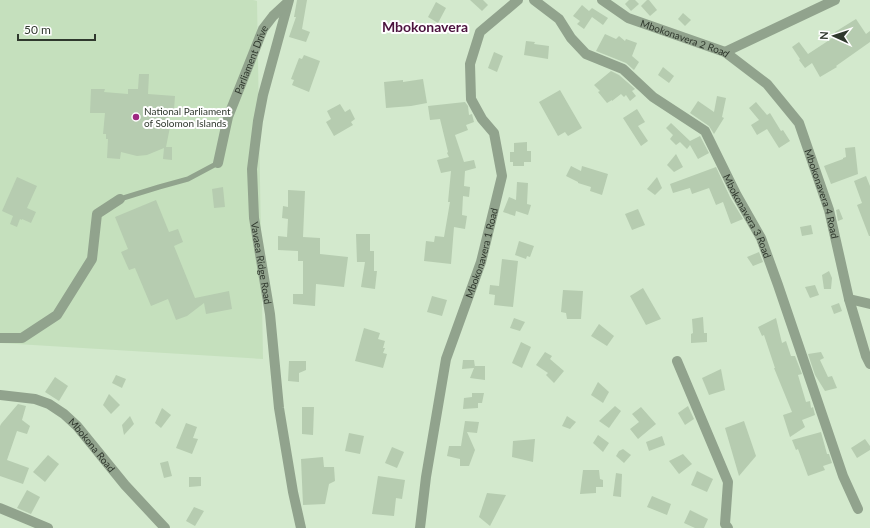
<svg xmlns="http://www.w3.org/2000/svg" width="870" height="528" font-family="Lato,sans-serif">
<style>
.built{fill:#c5e0bd}
.building{fill:#b6ccb0}
.lines{fill:none;stroke-linecap:round;stroke-linejoin:round}
.service{stroke:#91a38d;stroke-width:5}
.minor{stroke:#91a38d;stroke-width:10}
.tertiary{stroke:#91a38d;stroke-width:10}
.poi-dot{fill:#9e2882;stroke:#fff;stroke-width:1.5}
.labels{text-anchor:middle;dominant-baseline:central;stroke-width:4;stroke-linejoin:round;paint-order:stroke}
.street-label{font-size:10px;fill:#2f382d;stroke:#fff}
.poi-label{font-size:10px;fill:#2f382d;stroke:#fff;text-anchor:start}
.district-label{font-size:14px;font-weight:bold;fill:#4c133e;stroke:#fff}
</style>
<rect width="100%" height="100%" fill="#d3e9cd"/>
<path class="built" d="M0 0H253L257 1 263 359 0 343Z"/>
<g class="building">
<path d="M297 0H307L302 29 310 32 306 42 289 37 296 17H294Z"/>
<path d="M470 0H483L488 5 482 11Z"/>
<path d="M629 0H635L639 4 631 11 625 4Z"/>
<path d="M647 0H649L657 10 650 16 641 6Z"/>
<path d="M436 2 446 8 438 23 428 17Z"/>
<path d="M582 5 589 11 592 8 608 18 603 25 592 17 584 29 577 24 580 21 573 16Z"/>
<path d="M683 13 691 20 685 26 678 19Z"/>
<path d="M856 19 866 34 870 31V42L836 66 837 67 820 77 812 63 805 68 799 60 800 59 792 47 799 42 808 54 837 35 835 32Z"/>
<path d="M605 34 616 39 619 36 625 41 626 39 637 43 632 56 639 62 634 70 626 63 596 51Z"/>
<path d="M526 41 535 42 534 44 549 46 548 59 524 55Z"/>
<path d="M494 52 503 56 497 72 488 68Z"/>
<path d="M304 55 320 61 309 92 292 85 294 80 291 79 299 58 302 59Z"/>
<path d="M663 67 674 76 669 83 658 75Z"/>
<path d="M611 71 619 75 634 88 635 89 632 91 636 96 630 101 626 95 624 97 621 94 612 101V100L607 103 598 92 600 91 594 85Z"/>
<path d="M139 74H149L148 94 175 96 174 110 167 109 170 127 166 147H172V160L163 159 164 148 147 155 137 156 121 152 120 159 107 158 108 139H106V134H103L105 113H90L91 89H105L104 92 128 94V89H138Z"/>
<path d="M423 79 427 103 411 106 386 108 384 82 403 80V82Z"/>
<path d="M560 90 582 128 568 136 565 132 558 136 539 102Z"/>
<path d="M717 96 726 98 722 117 724 118 714 134 709 126 690 113 698 101 714 112Z"/>
<path d="M465 102 468 106 469 115 472 114 474 122 466 125 468 130 455 135 464 162 474 160 476 168 465 171 464 186 470 187 469 197 463 196 462 215 467 216 465 229 454 227 451 264 424 261 426 241 434 242 435 236 444 237 450 202H448L451 171 441 173 437 160 449 157 447 153 448 152 440 119 430 120 428 106Z"/>
<path d="M756 102 767 115 770 113 781 131 783 130 790 141 779 148 767 129 757 135 751 125 759 120 749 108Z"/>
<path d="M340 104 345 112 350 109 355 119 351 122 353 125 334 136 326 122 331 119 327 111Z"/>
<path d="M637 109 645 122 638 126 648 141 641 146 623 118Z"/>
<path d="M671 123 690 141 700 136 709 153 698 159 690 145 687 149 680 142 676 145 670 139 673 135 666 128Z"/>
<path d="M527 142V151H531V162H524V166H513V162H510V152H514V143Z"/>
<path d="M855 147 858 174 831 184 824 166 843 159V158L846 157 845 148Z"/>
<path d="M676 154 683 167 674 172 667 165Z"/>
<path d="M571 166 581 171 582 166 608 174 602 195 590 191 591 187 578 183V182L566 176Z"/>
<path d="M716 167 730 197 743 219 731 224 723 202 716 205 709 188 692 194 690 188 673 193 670 184Z"/>
<path d="M866 176 870 186V236H869L857 205 862 203 854 181Z"/>
<path d="M17 177 37 186 27 208 36 212 31 223 22 219V220L20 219 17 227 10 224 13 216 2 211Z"/>
<path d="M657 177 662 188 655 195 647 189Z"/>
<path d="M517 182 528 183 527 204 531 205 528 215 516 211 515 216 503 212 509 197 516 200Z"/>
<path d="M223 187 225 207 214 208 212 189Z"/>
<path d="M288 190 305 191 303 237 320 238V254L348 257 344 287 316 284 315 306 293 304V294H303V261H298V251L278 250V236L287 237 288 219 282 218 283 206 288 207Z"/>
<path d="M156 200 169 232 178 229 183 242 174 246 195 298 229 291 232 309 206 314 204 303 187 316 176 320 168 299 151 306 135 268 129 270 121 252 128 249 115 217Z"/>
<path d="M638 209 645 225 632 230 625 214Z"/>
<path d="M839 209 843 219 838 221 836 210Z"/>
<path d="M811 225 813 234 802 236 800 227Z"/>
<path d="M356 234H370V251H374V271H377L375 289 361 287 365 262H357Z"/>
<path d="M519 241 534 246 530 257 527 256 526 259 515 255Z"/>
<path d="M759 252 763 262 753 266 747 257Z"/>
<path d="M502 259 518 261 513 307 494 305 495 295 489 294 490 285 499 286Z"/>
<path d="M829 271 832 278 831 289H824L822 275Z"/>
<path d="M815 285 819 295 810 298 805 287Z"/>
<path d="M643 288 661 319 646 325 630 296Z"/>
<path d="M563 290 583 291 581 319H567L566 313 561 312Z"/>
<path d="M432 296 447 300 442 316 427 312Z"/>
<path d="M839 303 842 311 834 314 831 306Z"/>
<path d="M703 317 704 333H707V342L691 343V334L693 333 692 319Z"/>
<path d="M514 318 525 322 520 331 510 328Z"/>
<path d="M776 318 782 343 786 341 791 356H795L802 374 798 375 806 402 810 401 811 408 813 407 815 415 802 420 805 427 790 437 783 415 792 412 774 368H775L764 335 762 336 758 327Z"/>
<path d="M599 324 614 336 607 346 591 336Z"/>
<path d="M364 328 380 333 378 339 385 341 383 348H385L383 353 387 354 383 368 355 361Z"/>
<path d="M521 342 531 347 522 368 512 363Z"/>
<path d="M545 352 552 356 550 359 564 371 554 383 546 375 548 373 536 365Z"/>
<path d="M821 352 824 358 820 360 828 377 832 376 837 388 825 391 815 375 808 354Z"/>
<path d="M463 360H474L475 367V366H485V380L470 378 474 368 462 369Z"/>
<path d="M289 361H306V370L299 373V382L288 381Z"/>
<path d="M721 369 725 390 709 395 702 378Z"/>
<path d="M116 375 126 379 122 388 112 383Z"/>
<path d="M55 377 68 386 59 401 45 392Z"/>
<path d="M598 382 609 392 603 403 591 395Z"/>
<path d="M472 393H484L482 403H478V408L463 409 464 398 472 397Z"/>
<path d="M109 394 120 405 111 414 103 405Z"/>
<path d="M18 404 26 406 22 420 30 426 27 434 17 431 7 460 29 468 23 484 0 476V426L1 424Z"/>
<path d="M615 406 621 411 609 428 599 421Z"/>
<path d="M688 406 694 419 685 425 678 413Z"/>
<path d="M302 407H314L313 435 302 434Z"/>
<path d="M641 407 656 424 638 439 630 429 639 422 632 414Z"/>
<path d="M162 408 171 415 161 428 155 423Z"/>
<path d="M130 416 134 424 124 435 122 425Z"/>
<path d="M567 416 576 422 570 429 562 426Z"/>
<path d="M465 421 479 422 477 433 467 432 475 450 469 466H460V459L447 456 449 446H461Z"/>
<path d="M744 421 756 456 739 476 725 428Z"/>
<path d="M186 423 197 427 193 438 198 439 192 454 176 448Z"/>
<path d="M821 432 827 454H829L832 463 823 466 825 470 808 476 798 449 796 450 792 440Z"/>
<path d="M349 433 364 436 360 454 345 451Z"/>
<path d="M598 435 609 443 603 452 593 443Z"/>
<path d="M662 436 665 445 649 451 646 442Z"/>
<path d="M535 439 533 462 512 457 513 441Z"/>
<path d="M865 439 870 446V450L857 458 851 448Z"/>
<path d="M392 447 404 452 397 468 385 463Z"/>
<path d="M623 449 631 455 624 463 616 456 619 451Z"/>
<path d="M683 454 692 464 679 474 669 461Z"/>
<path d="M48 455 59 464 45 482 33 472Z"/>
<path d="M323 457 324 467H334L335 481 329 484 325 504 303 505 301 459Z"/>
<path d="M168 461 172 476 164 478 160 463Z"/>
<path d="M583 470H599L600 479 603 480V487H596V493L580 494Z"/>
<path d="M697 471 713 479 707 492 691 485Z"/>
<path d="M616 473 622 474 621 497 613 496Z"/>
<path d="M378 476 405 480 402 499 396 498 394 516 372 514Z"/>
<path d="M189 477H201V486L189 487Z"/>
<path d="M27 490 40 497 31 514 17 508Z"/>
<path d="M487 493 506 495 490 526 479 517Z"/>
<path d="M652 496 671 504 667 515 647 507Z"/>
<path d="M194 507 204 511 195 526 186 521Z"/>
<path d="M690 510 708 519 704 528H695L684 523Z"/>
</g>
<g class="lines">
<path class="service" d="M120 199 159 187 188 179 218 163"/>
<g class="minor">
<path id="s1" d="M289 0 263 95 258 121 252 169 254 218 270 314 279 408 293 492 301 528"/>
<path id="s2" d="M534 0 559 19 571 38 586 54 623 69 653 97 705 131 736 194 761 238 778 285 843 476 858 509"/>
<path d="M725 52 835 0"/>
<path id="s3" d="M218 163 228 117 263 29 273 16 288 2"/>
<path d="M849 299 870 304"/>
<path d="M0 338H22L57 315 92 259 97 214 120 199"/>
<path d="M677 361 728 482 725 524 728 528"/>
<path id="s4" d="M0 395 35 399 49 404 64 414 77 426 125 485 165 528"/>
<path d="M0 508 48 528"/>
<path id="s5" d="M420 528 426 477 446 359 481 262 502 176 494 133 482 119 471 99 470 64 480 32 518 0"/>
</g>
<path class="tertiary" id="s6" d="M602 0 628 18 725 52 767 84 799 123 829 210 849 299 866 356 870 364"/>
</g>
<circle class="poi-dot" cx="136" cy="117" r="4"/>
<g class="labels">
<g class="street-label">
<text stroke="none"><textPath href="#s6" startOffset="92">Mbokonavera 2 Road</textPath></text>
<text stroke="none"><textPath href="#s3" startOffset="109">Parliament Drive</textPath></text>
<text stroke="none"><textPath href="#s6" startOffset="312">Mbokonavera 4 Road</textPath></text>
<text stroke="none"><textPath href="#s2" startOffset="314">Mbokonavera 3 Road</textPath></text>
<text stroke="none"><textPath href="#s5" startOffset="283">Mbokonavera 1 Road</textPath></text>
<text stroke="none"><textPath href="#s1" startOffset="268">Vavaea Ridge Road</textPath></text>
<text stroke="none"><textPath href="#s4" startOffset="110">Mbokona Road</textPath></text>
</g>
<g class="poi-label">
<text x="144" y="111">National Parliament<tspan x="144" dy="12">of Solomon Islands</tspan></text>
</g>
<g class="district-label">
<text x="425" y="26">Mbokonavera</text>
</g>
</g>
<g transform="translate(834 36) rotate(273)" stroke="#ffffff" stroke-width="3" paint-order="stroke">
<path d="M0-3L7 15L0 10L-7 15Z" fill="#2f382d"/>
<text y="-6" font-size="11" font-weight="bold" text-anchor="middle" fill="#2f382d">N</text>
</g>
<path d="M18 34v6h77v-6" fill="none" stroke="#2f382d" stroke-width="2"/>
<text x="24" y="34" font-size="12" fill="#2f382d" stroke="#ffffff" stroke-width="3" paint-order="stroke">50 m</text>
</svg>
